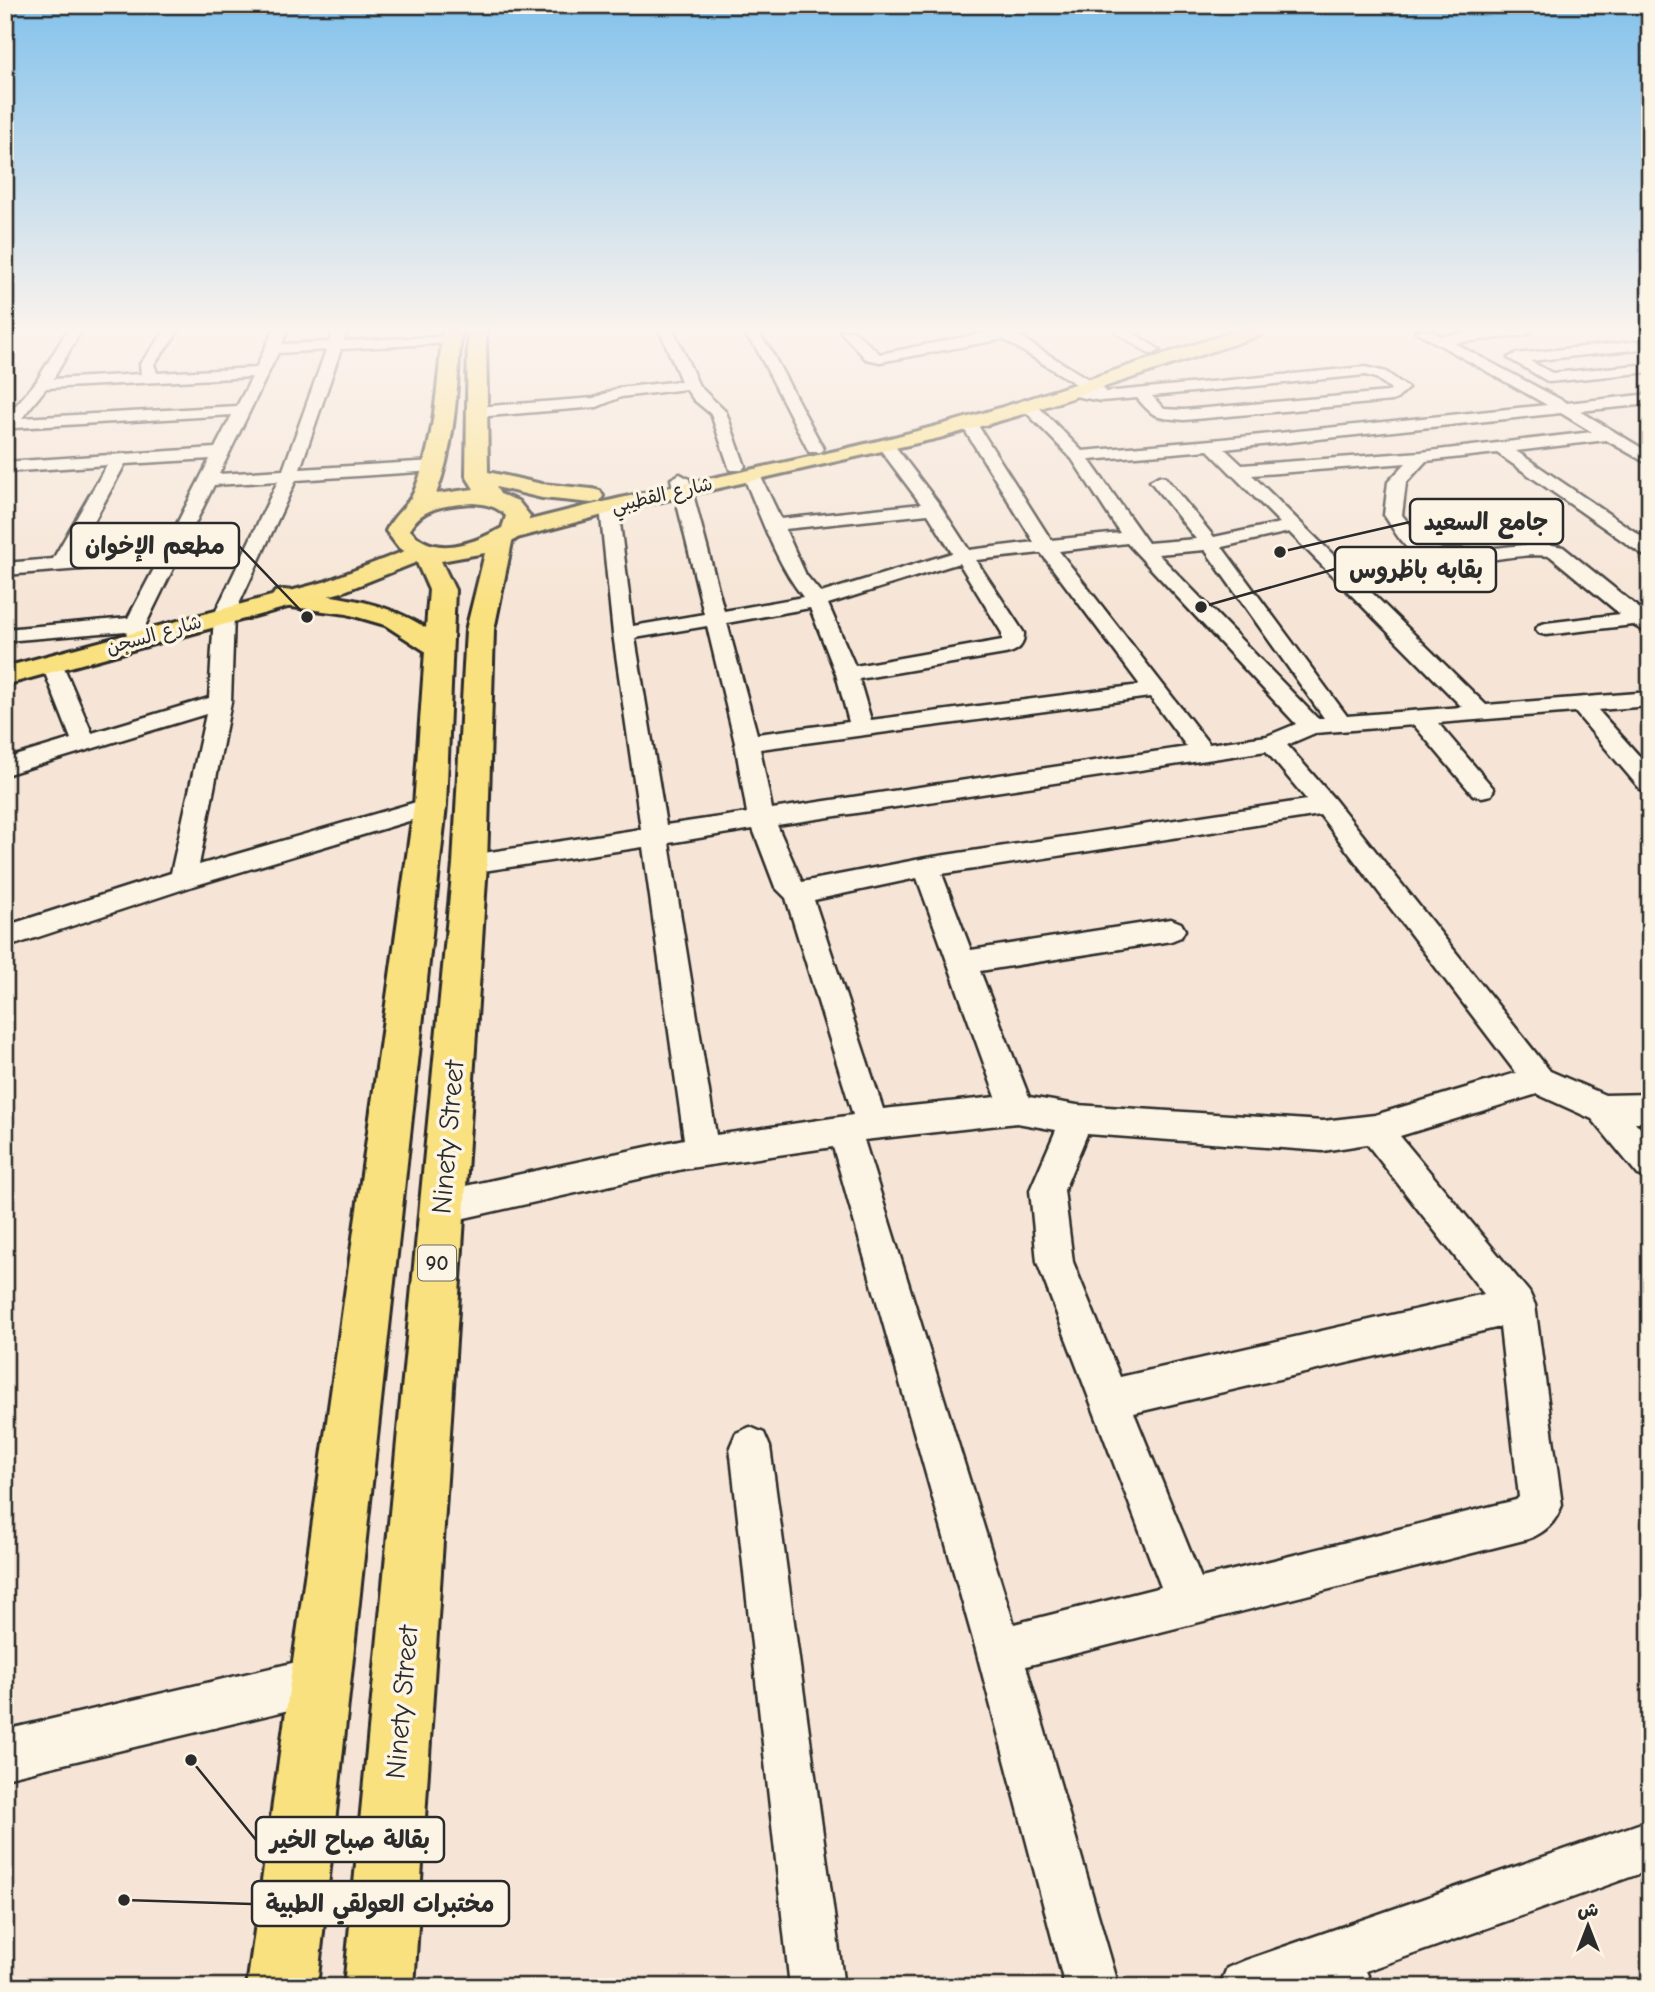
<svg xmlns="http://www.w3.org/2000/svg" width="1655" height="1992" font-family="'Comic Neue','Playpen Sans Arabic',sans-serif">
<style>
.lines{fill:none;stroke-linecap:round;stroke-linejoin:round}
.minor-casing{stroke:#2b2b2b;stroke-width:5}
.major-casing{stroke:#2b2b2b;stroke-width:6}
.highway-casing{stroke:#2b2b2b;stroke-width:6}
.minor{fill:#fcf5e5;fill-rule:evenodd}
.major{fill:#fae180;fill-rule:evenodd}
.highway{fill:#fae180;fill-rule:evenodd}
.labels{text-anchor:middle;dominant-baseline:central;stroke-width:7;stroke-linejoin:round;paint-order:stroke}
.far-street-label{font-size:19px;fill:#2b2b2b;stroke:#fcf5e5}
.shield{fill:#fcf5e5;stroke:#6a6863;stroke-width:2}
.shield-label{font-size:21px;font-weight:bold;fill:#2b2b2b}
.near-street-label{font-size:28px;fill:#2b2b2b;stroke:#fcf5e5}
.leader{fill:none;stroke:#2b2b2b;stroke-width:2.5}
.callout-dot{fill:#2b2b2b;stroke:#fcf5e5;stroke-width:2.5}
.callout{fill:#fcf5e5;stroke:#2b2b2b;stroke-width:2.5}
.callout-label{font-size:24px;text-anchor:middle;font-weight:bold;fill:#2b2b2b}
</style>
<rect width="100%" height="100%" fill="#f6e5d6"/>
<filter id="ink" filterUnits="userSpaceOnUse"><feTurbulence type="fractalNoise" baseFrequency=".0143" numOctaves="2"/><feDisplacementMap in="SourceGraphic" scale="14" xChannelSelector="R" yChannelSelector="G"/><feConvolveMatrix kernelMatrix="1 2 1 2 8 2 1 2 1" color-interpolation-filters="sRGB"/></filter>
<g filter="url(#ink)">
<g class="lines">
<g class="minor-casing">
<g id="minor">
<path d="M67 331H81L53 379 141 374 140 364 165 331H179L154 364 157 373 256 368 273 331H287L282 344 329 342 333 331H347L344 341 457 336 459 339 452 343 341 349 300 469 434 461 443 466 434 471 296 480 234 615 231 702 199 865 430 798 439 800 443 806 439 812 193 886 5 948V926L171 873 206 714 5 775V759L71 739 41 663 44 658H60L92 733 209 698 214 615 278 481 214 485 146 624 147 640 143 644H129L126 631 5 641V629L128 618 157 563 5 575V563L53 559 107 465 5 472V462L215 448 232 415 14 428 5 434V418L36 382ZM326 350 283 470 219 474 278 353ZM252 377 237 406 22 418 46 388ZM210 459 163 551 74 558 125 464Z"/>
<path d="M660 331H674L699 386 726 412 745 466 742 470H730L711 414 694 400 686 389 621 397 597 407 477 417 469 412 477 407 594 398 618 388 681 381Z"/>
<path d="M742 331H756L769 347 823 448 821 452H809L807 448 756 348Z"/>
<path d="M840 331H854L880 354 993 331H1029L1027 334 1018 336 1103 388 1105 392 1365 367 1386 372 1408 388 1397 399 1392 401 1184 420C1156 417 1156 420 1137 398L1101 401 1064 394 1061 391 1069 386 1086 390 1003 339 880 362 866 359ZM1365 375 1376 378 1391 389 1388 392 1184 410 1164 409 1152 396Z"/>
<path d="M1114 331H1130L1160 350 1153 354 1148 353Z"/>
<path d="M1415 331H1432L1441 336 1488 331H1532L1525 335 1454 343 1567 403 1650 394V404L1580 411 1650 453V465L1606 440 1516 451 1650 542V557L1643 555 1497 453 1426 461 1406 483 1402 515 1424 542 1442 549 1477 550 1542 543 1563 547 1650 617V634L1633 625 1546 635 1539 633 1536 629 1539 625 1546 623 1620 614 1550 556C1509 550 1447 578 1410 550 1399 542 1392 526 1384 515L1388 482 1406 463 1252 475 1486 705 1650 692V706L1598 710 1650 768V792L1641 790 1575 712 1438 723 1494 789 1491 795 1482 797 1473 795 1414 725 1315 733 1287 745 1335 800 1550 1071 1605 1095 1650 1094V1122H1635L1650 1139V1179L1638 1175 1592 1119 1537 1094 1400 1136 1529 1292 1535 1305 1562 1505C1555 1523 1546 1532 1528 1539L1026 1666 1119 1987H1065L976 1650 833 1147 683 1169 442 1223 430 1218 425 1207 430 1196 442 1191 684 1139 643 847 470 873 461 871 457 864 461 857 470 855 641 829 613 634 600 507 603 503H615L618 507 633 626 704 614 671 479 680 474 689 479 724 611 803 597C775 561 761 517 743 475L746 471H758L781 519 921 504 877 445 879 441H891L939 504 969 550 1034 542 961 424 969 419 977 424 1051 540 1120 533 1072 459 1023 409 1021 406 1023 403H1035L1082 451 1212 440 1547 405ZM1561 413 1592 432 1421 452 1242 465 1225 449ZM1208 450 1280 523 1214 537 1165 477 1159 476 1150 481 1196 539 1148 543 1089 460ZM928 514 952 553 821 593 806 575 785 529ZM1289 532 1462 707 1347 716 1222 547ZM1127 543 1296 724 1267 736 1209 744 1059 551ZM1205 550 1324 718H1317L1158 554ZM1041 553 1140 685 871 720 859 679 1005 654C1018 651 1024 647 1024 633L976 560ZM959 563 1002 633V640L855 666 828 604ZM810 608 836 674 849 722 757 734 727 623ZM707 626 735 743 747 813 666 825 635 638ZM1150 697 1187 747 772 809 760 749ZM1266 751 1307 800 926 858 802 882 777 825ZM1320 815 1516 1073 1375 1115 1323 1121 1077 1105 1029 1097 980 971 1171 941 1181 937 1185 930 1181 923 1171 919 971 950 942 874ZM753 829 775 887 786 898 853 1115 716 1135 669 843ZM917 878 996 1097 883 1109 814 900ZM1017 1123 1056 1130 1030 1190 1037 1262 1161 1587 1014 1624 864 1140ZM1087 1134 1323 1151 1367 1144 1484 1294 1120 1377 1073 1262 1064 1190ZM1500 1327 1519 1497 1516 1500 1201 1578 1134 1413Z"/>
<path d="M1650 340V348L1530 361 1552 373 1650 364V372L1549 382 1508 358 1515 354Z"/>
<path d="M750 1427 764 1433 770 1447 844 1987H790L730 1447 736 1433Z"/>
<path d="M318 1657 334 1664 341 1680 334 1696 318 1703 5 1778V1730Z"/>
<path d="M1650 1820V1870L1366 1971 1373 1987H1219L1227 1968 1246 1960Z"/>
</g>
</g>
<g class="major-casing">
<g id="major">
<path d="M1237 331H1264L1261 335 1020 415 939 438 618 511 513 539 504 537 501 532 504 527C645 488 788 466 929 428 1033 401 1134 362 1237 331Z"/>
<path d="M423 544 432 546 435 551 432 556 342 592 5 685V667L324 582Z"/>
</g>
</g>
<g class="highway-casing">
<path id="highway" d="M443 331H461C457 384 456 444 436 494L474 489 466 476 468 331H486L488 472 542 484 592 489 600 491 603 496 600 501 592 503 542 498 496 487 500 494 518 501 530 516 525 532 512 542 494 630 487 864 414 1987H344L453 864 466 630 485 553 441 561 455 590 446 806 317 1987H247L414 806 425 651 385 625 347 614 284 606 275 604 271 598 275 592 284 590C334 596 383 600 426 628L429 590 414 556 399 548 386 531C393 515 407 507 414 492 435 442 437 384 443 331ZM473 503C486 504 497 506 506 516L502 528C474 543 434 559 410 530 420 506 450 505 473 503Z"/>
</g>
<use href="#minor" class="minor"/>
<use href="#major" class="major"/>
<use href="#highway" class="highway"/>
</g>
</g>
<linearGradient id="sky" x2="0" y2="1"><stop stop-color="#84c2ec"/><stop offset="0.54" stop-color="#fbf3ed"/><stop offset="1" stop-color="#fbf3ed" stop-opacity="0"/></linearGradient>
<rect width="1655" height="610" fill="url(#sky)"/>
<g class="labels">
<g class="far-street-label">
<text transform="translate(662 495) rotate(-13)">شارع القطيبي</text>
<text transform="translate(154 635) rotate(-16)">شارع السجن</text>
</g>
<rect class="shield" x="418" y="1245.5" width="38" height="35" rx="5"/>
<g class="shield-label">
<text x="437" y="1263">90</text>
</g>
<g class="near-street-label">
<text transform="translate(448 1137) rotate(-85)">Ninety Street</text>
<text transform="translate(402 1702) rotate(-85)">Ninety Street</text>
</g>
</g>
<path class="leader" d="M1280 552L1410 522M307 617L239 546M1201 607L1335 569M191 1760L256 1840M124 1900L252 1904"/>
<g class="callout-dot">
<circle cx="1280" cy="552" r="7"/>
<circle cx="307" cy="617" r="7"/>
<circle cx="1201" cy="607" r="7"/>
<circle cx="191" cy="1760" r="7"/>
<circle cx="124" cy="1900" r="7"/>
</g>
<g class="callout">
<rect x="1410" y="499" width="153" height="45" rx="7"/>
<rect x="71" y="523" width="168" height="45" rx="7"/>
<rect x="1335" y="547" width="161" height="45" rx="7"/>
<rect x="256" y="1817" width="188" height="45" rx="7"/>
<rect x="252" y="1881" width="257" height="45" rx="7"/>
</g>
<g class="callout-label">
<text x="1486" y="530">جامع السعيد</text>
<text x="155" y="554">مطعم الإخوان</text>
<text x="1416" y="578">بقابه باظروس</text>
<text x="350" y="1848">بقالة صباح الخير</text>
<text x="380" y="1912">مختبرات العولقي الطبية</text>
</g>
<rect width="1655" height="1992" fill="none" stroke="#fcf5e5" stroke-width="28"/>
<rect x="14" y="14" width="1627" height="1964" fill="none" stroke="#2b2b2b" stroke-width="2.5" filter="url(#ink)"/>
<g transform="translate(1588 1926)" stroke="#fcf5e5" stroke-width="5" paint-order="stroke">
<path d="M0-5L12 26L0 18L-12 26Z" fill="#2b2b2b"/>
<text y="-10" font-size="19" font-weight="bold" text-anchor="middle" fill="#2b2b2b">ش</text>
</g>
</svg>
